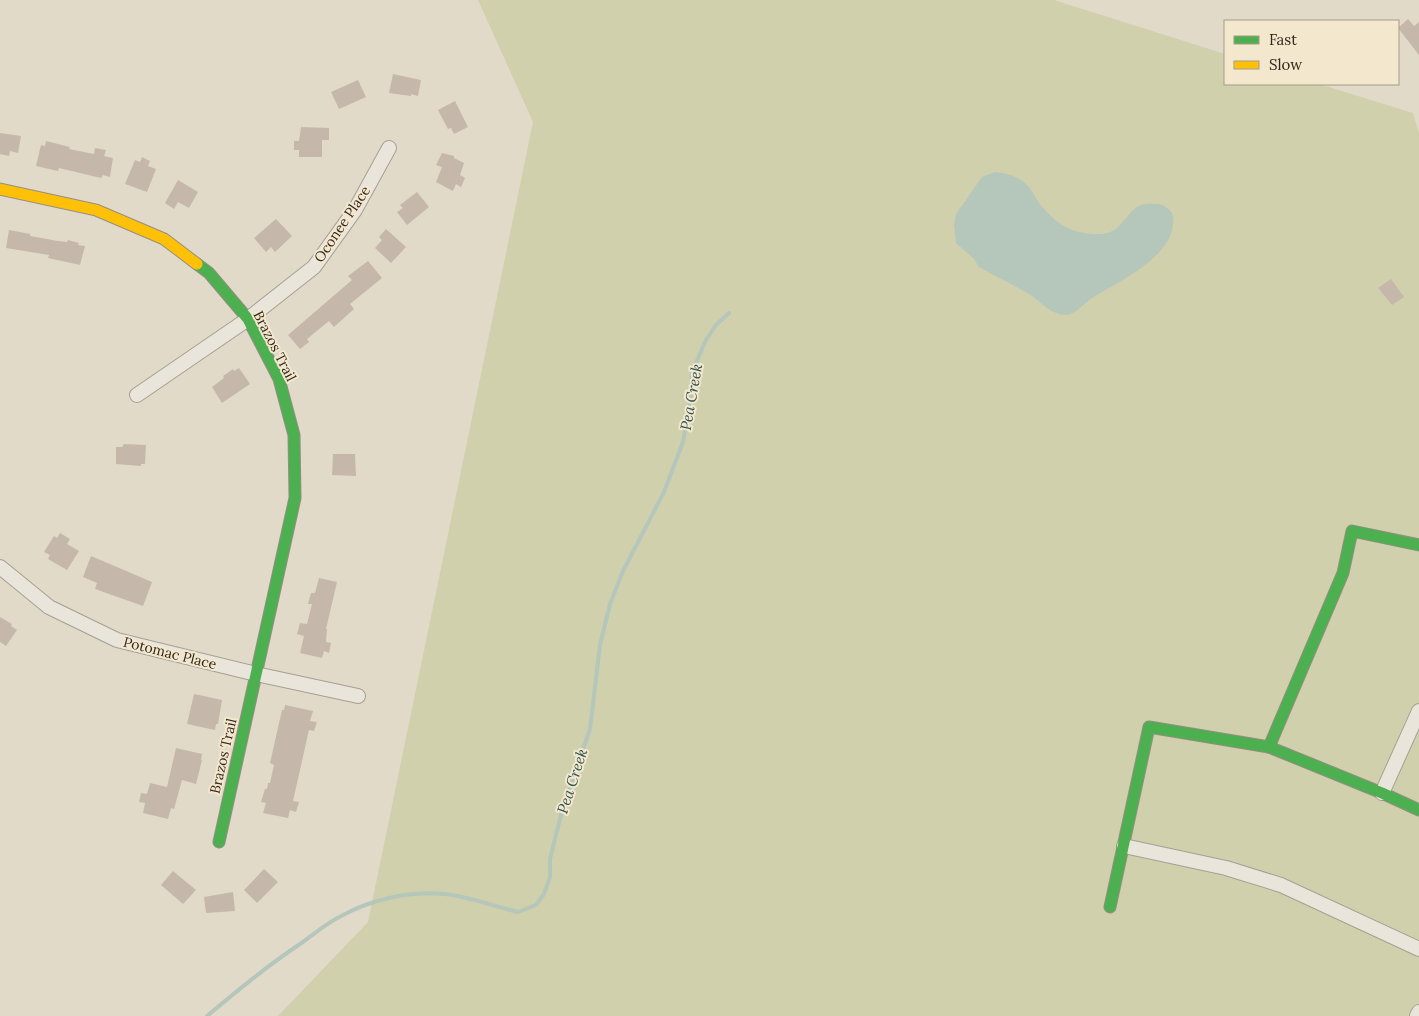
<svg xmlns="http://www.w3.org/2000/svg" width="1419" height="1016" font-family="Lora,serif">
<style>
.green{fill:#d0d0ac}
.water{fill:#b5c6bb}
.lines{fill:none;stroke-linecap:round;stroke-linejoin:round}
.stream{stroke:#b5c6bb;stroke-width:4}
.building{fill:#c5b8aa}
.street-casing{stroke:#a69f93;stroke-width:16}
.fast-casing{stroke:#958e83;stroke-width:13}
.slow-casing{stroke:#958e83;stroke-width:13}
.street{stroke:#eae5db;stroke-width:14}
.fast{stroke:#4caf50;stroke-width:11}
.slow{stroke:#ffc107;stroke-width:11}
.labels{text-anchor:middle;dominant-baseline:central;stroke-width:4;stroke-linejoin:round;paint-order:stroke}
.street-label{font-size:14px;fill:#33271c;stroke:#f3e8ce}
.water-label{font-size:15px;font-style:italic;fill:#2c524f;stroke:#f3e8ce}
</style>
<rect width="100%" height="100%" fill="#e1dac9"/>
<path class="green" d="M478 0H1054L1225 54V84H1319L1413 113 1419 133V1016H278L368 922 533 122Z"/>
<path class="water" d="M995 172C1006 173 1018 176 1026 184 1032 189 1035 197 1039 203 1047 213 1058 224 1070 229 1083 234 1103 237 1114 230 1129 220 1131 201 1153 204 1158 204 1163 204 1167 208 1173 212 1174 217 1173 224 1170 259 1119 281 1092 298 1084 303 1075 316 1064 315 1052 314 1041 303 1032 296 1015 285 996 277 979 267L974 259 956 243 954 225 956 214 982 177Z"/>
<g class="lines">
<path class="stream" d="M207 1016C237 991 267 966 300 944 314 934 327 923 341 916 372 899 410 891 445 894 470 897 494 906 518 912L536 905 544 894 550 877V859L562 811 590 729 600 645 610 604 623 571 664 492 683 442 690 403 692 372 706 340 716 325 729 313"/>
</g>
<g class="building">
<path d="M1408 19 1414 26 1419 22V55L1398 28Z"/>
<path d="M393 74 421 80 418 96 411 94V96L389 93Z"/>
<path d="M358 80 366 97 339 109 331 92Z"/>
<path d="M455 101 468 127 454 134 451 128 448 129 438 110Z"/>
<path d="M301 127 329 128V140H322V157H299V150H294V141H299Z"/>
<path d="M0 133 21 136 18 153 10 151 9 156 0 154Z"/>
<path d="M46 141 70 147 69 149 94 154 95 148 106 150 104 156 113 158 110 177 103 175 101 178 59 168 58 171 36 166 41 145 45 146Z"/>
<path d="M442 153 454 156V158L464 163 460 175 465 178 461 187 456 184 453 191 436 182 442 167 436 165Z"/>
<path d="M142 157 150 161 148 166 156 169 147 192 125 184 135 160 140 162Z"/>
<path d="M178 180 198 192 189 208 178 202 174 209 165 203Z"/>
<path d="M417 192 429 207 407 225 397 212 403 208 400 205Z"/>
<path d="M276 219 292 236 275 252 271 247 266 252 254 238Z"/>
<path d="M386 229 406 247 391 263 375 248 382 240 379 237Z"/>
<path d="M9 230 30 234V236L58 241 67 242 68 240 79 243 78 245 85 246 80 265 48 258 49 255 6 248Z"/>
<path d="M368 261 382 278 350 304 354 309 334 327 329 321 307 339 309 342 300 349 288 335 352 280 348 276Z"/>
<path d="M1391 279 1404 297 1392 305 1378 288Z"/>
<path d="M239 368 250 384 222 403 212 387 224 378 223 376 233 369 234 371Z"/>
<path d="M124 444 146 445 145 464H141V466L116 464V447H122Z"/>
<path d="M333 454H355L356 476 332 475Z"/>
<path d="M60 533 70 539 67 544 79 551 67 570 48 559 50 555 44 552 54 536 57 538Z"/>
<path d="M91 556 152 582 143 606 95 589 97 583 83 577Z"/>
<path d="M319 578 337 582 326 629H327L326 642 331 643 329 653 324 651 322 658 300 653 304 636 297 634 300 623 307 624 312 604H308L311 593H315Z"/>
<path d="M0 617 12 624 11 626 17 630 6 646 0 642Z"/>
<path d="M194 694 222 700 218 724H216L215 730 187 724Z"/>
<path d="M285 705 313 711 310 721 317 722 314 731 309 730 293 801 299 802 296 812 290 810 288 818 263 813 266 803 261 802 265 789H267L268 783H270L274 765 270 763 282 710H284Z"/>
<path d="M176 748 202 754 201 760H202L196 784 182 780 174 809 171 808 168 819 143 813 145 803 139 802 141 793 147 794 150 783 167 787Z"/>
<path d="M264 869 278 882 257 903 244 890Z"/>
<path d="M173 871 196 890 183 904 161 885Z"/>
<path d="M233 892 235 911 206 913 204 897Z"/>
</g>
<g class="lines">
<g class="street-casing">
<g id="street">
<path d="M137 395 248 319 314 267 355 210 389 148"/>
<path d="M0 567 49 607 117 640 256 674 358 696"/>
<path d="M1382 793 1419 711"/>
<path d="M1124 846 1226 868 1281 885 1419 949"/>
<path d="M1417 1016 1419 1012"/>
</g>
</g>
<g class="fast-casing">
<g id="fast">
<path d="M197 264 209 273 248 319 279 379 294 435 295 498 219 842"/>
<path d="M1269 747 1343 573 1352 531 1419 545"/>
<path d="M1110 907 1149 727 1269 747 1382 793 1419 810"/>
</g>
</g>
<g class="slow-casing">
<path id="slow" d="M0 189 96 210 164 239 197 264"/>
</g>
<use href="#street" class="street"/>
<use href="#fast" class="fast"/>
<use href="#slow" class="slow"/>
</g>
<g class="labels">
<g class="street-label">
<text transform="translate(342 224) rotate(-56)">Oconee Place</text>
<text transform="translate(275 346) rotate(63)">Brazos Trail</text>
<text transform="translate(170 653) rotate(14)">Potomac Place</text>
<text transform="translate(223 756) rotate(-77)">Brazos Trail</text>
</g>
<g class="water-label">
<text transform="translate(691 397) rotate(-80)">Pea Creek</text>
<text transform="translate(572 781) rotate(-72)">Pea Creek</text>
</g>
</g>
<rect x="1224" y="20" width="175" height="65" fill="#f3e8ce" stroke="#a69b87"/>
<rect x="1234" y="36" width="25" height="8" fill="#4caf50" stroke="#a69b87"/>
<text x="1269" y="45" font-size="15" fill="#33271c">Fast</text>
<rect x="1234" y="61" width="25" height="8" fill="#ffc107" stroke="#a69b87"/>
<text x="1269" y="70" font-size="15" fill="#33271c">Slow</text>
</svg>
